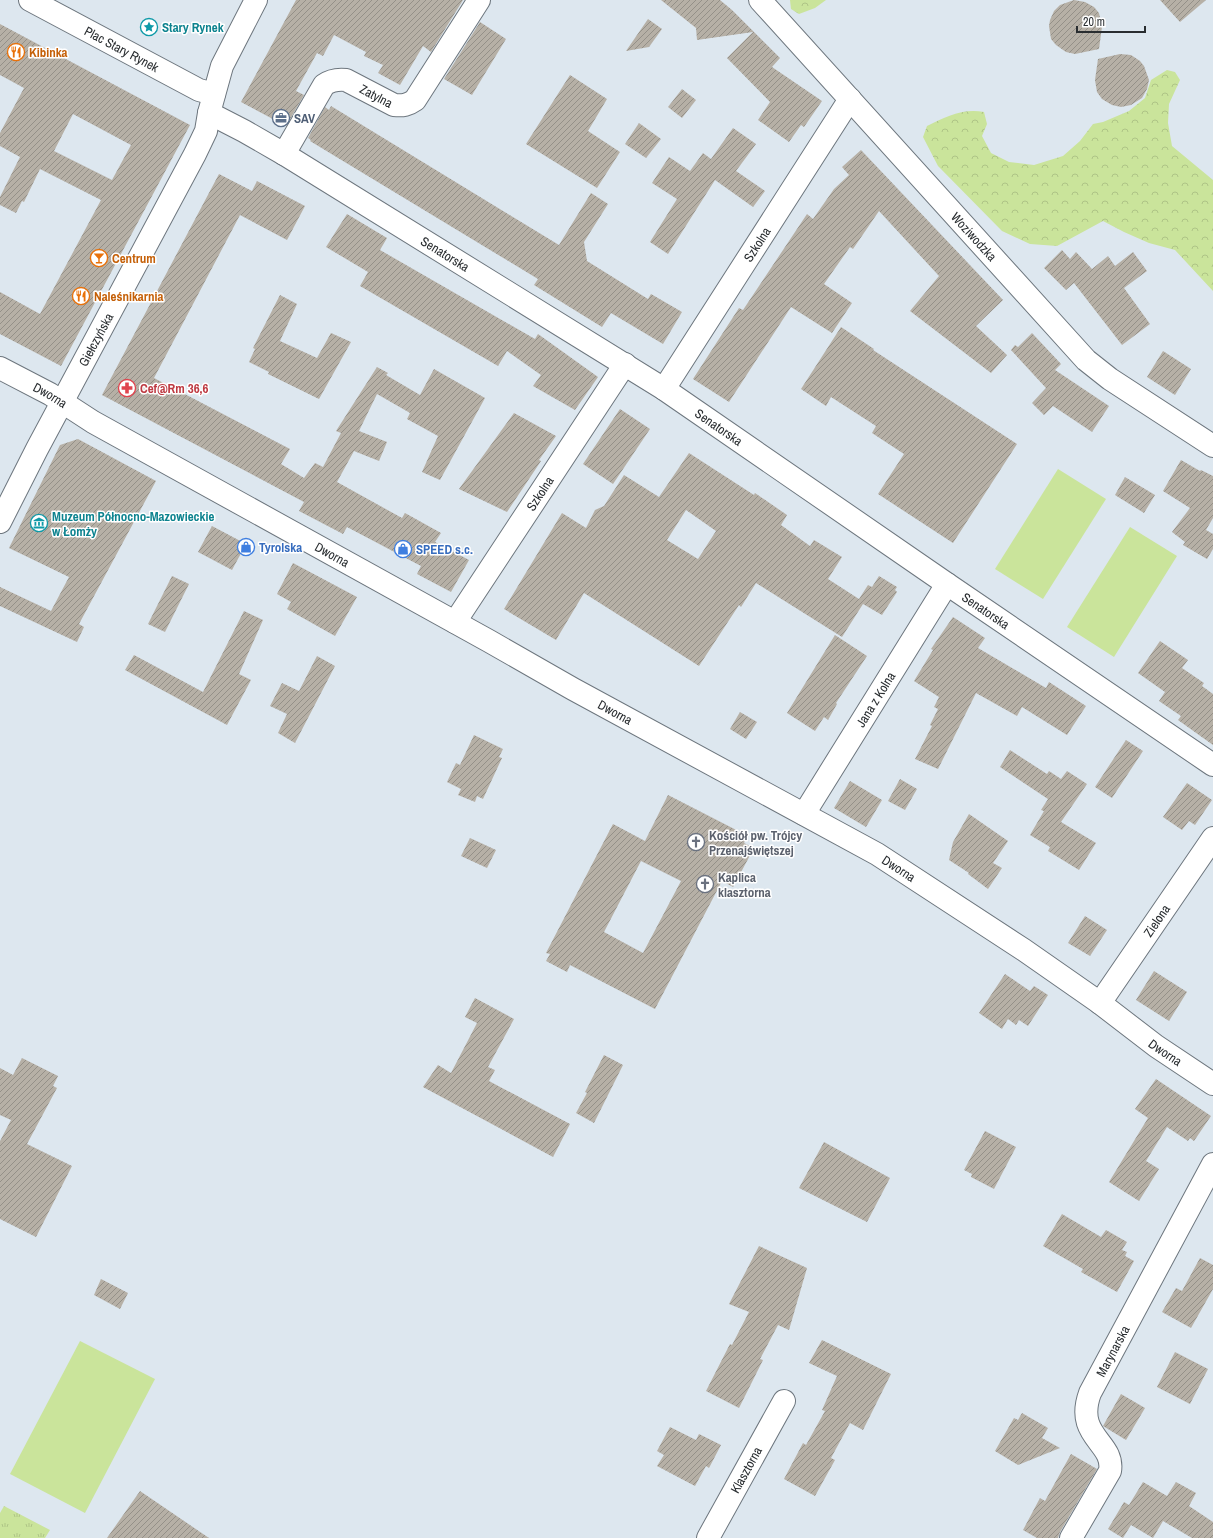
<svg xmlns="http://www.w3.org/2000/svg" width="1213" height="1538" font-family="'Archivo Narrow',sans-serif">
<style>
.grass{fill:url(#grass-tufts)}
.forest{fill:url(#forest-crowns)}
.pitch{fill:#cae49b}
.building{fill:url(#building-hatch);fill-rule:evenodd}
.lines{fill:none;stroke-linecap:round;stroke-linejoin:round}
.minor-casing{stroke:#6d767e;stroke-width:24}
.minor{stroke:#fff;stroke-width:22}
.labels{text-anchor:middle;dominant-baseline:central;stroke-width:3;stroke-linejoin:round;paint-order:stroke}
.culture-label{font-size:13px;font-weight:bold;fill:#0d838f;stroke:#fff;text-anchor:start}
.street-label{font-size:13px;fill:#292d30;stroke:#fff}
.food-label{font-size:13px;font-weight:bold;fill:#c56008;stroke:#fff;text-anchor:start}
.service-label{font-size:13px;font-weight:bold;fill:#4e5e75;stroke:#fff;text-anchor:start}
.health-label{font-size:13px;font-weight:bold;fill:#be3a42;stroke:#fff;text-anchor:start}
.shop-label{font-size:13px;font-weight:bold;fill:#366cbe;stroke:#fff;text-anchor:start}
.worship-label{font-size:13px;font-weight:bold;fill:#5b616d;stroke:#fff;text-anchor:start}
</style>
<defs>
<pattern id="grass-tufts" width="24" height="20" patternUnits="userSpaceOnUse"><rect width="24" height="20" fill="#cae49b"/><path d="M3 7l-1-3M5 7V3M7 7l1-3M15 17l-1-3M17 17v-4M19 17l1-3" fill="none" stroke="#aec486"/></pattern>
<pattern id="forest-crowns" width="20" height="18" patternUnits="userSpaceOnUse"><rect width="20" height="18" fill="#cae49b"/><path d="M2 6a3 3 0 1 1 6 0M12 15a3 3 0 1 1 6 0" fill="none" stroke="#aec486"/></pattern>
<pattern id="building-hatch" width="6" height="6" patternUnits="userSpaceOnUse"><rect width="6" height="6" fill="#b6b0a6"/><path d="M-1 1l2-2M0 6l6-6M5 7l2-2" fill="none" stroke="#949088"/></pattern>
</defs>
<rect width="100%" height="100%" fill="#dde7ef"/>
<path class="grass" d="M4 1506 50 1530 45 1538H0V1513Z"/>
<g class="forest">
<path d="M790 0H826L815 8 799 14 791 9Z"/>
<path d="M1167 70 1175 72 1180 80 1169 104 1168 123 1172 146 1213 180V291L1175 250 1149 243 1124 232 1103 221 1057 246 1030 244 1002 231 938 166 923 137 927 126C945 117 963 108 984 112L987 124 982 136 991 153 1009 162 1034 165 1063 156 1080 141 1093 124 1103 122 1129 111 1145 98 1151 80Z"/>
</g>
<g class="pitch">
<path d="M1058 469 1106 499 1043 599 995 569Z"/>
<path d="M1130 527 1177 556 1114 657 1067 627Z"/>
<path d="M80 1341 155 1379 85 1513 10 1474Z"/>
</g>
<g class="building">
<path d="M296 0H463L431 52 423 46 400 85 378 73 383 65 364 56 366 52 334 35 323 56 317 53 296 91 304 95 286 126 241 102Z"/>
<path d="M661 0H720L732 10 780 58 772 67 822 101 804 127 801 125 789 142 758 120 770 102 727 58 753 32 697 40 696 28Z"/>
<path d="M1074 0 1085 2 1094 7 1099 13 1102 27 1099 49 1075 54 1066 52 1056 45 1051 39 1049 26 1050 20 1054 11 1060 5Z"/>
<path d="M1160 0H1206L1180 22Z"/>
<path d="M648 19 662 29 649 47 626 51Z"/>
<path d="M480 22 506 39 472 95 444 79Z"/>
<path d="M0 24 190 125 61 366 0 334V292L40 314 101 200 40 169 24 202 22 201 16 213 0 205V197L20 157 0 146V133L24 88 0 75ZM73 114 131 145 112 180 54 151Z"/>
<path d="M1120 54 1131 55 1140 61 1144 66 1149 80 1147 89 1142 98 1131 105 1121 107 1112 105 1102 99 1097 92 1095 80 1098 59Z"/>
<path d="M570 75 607 99 588 131 620 152 597 188 526 144Z"/>
<path d="M682 89 696 100 682 118 668 107Z"/>
<path d="M331 106 559 245 591 193 608 204 584 242 587 261 648 299 651 294 682 312 663 344 611 313 602 327 534 285 538 279 310 141 311 140 308 138 325 107 329 110Z"/>
<path d="M639 123 661 139 646 158 625 144Z"/>
<path d="M733 128 756 144 736 171 765 191 753 207 715 180 668 254 650 242 677 199 652 183 669 157 690 171 703 153 711 159Z"/>
<path d="M861 150 1003 300 976 326 1007 355 991 373 910 311 939 276 879 211 853 249 850 247 824 284 852 303 832 333 791 307 729 402 693 379 739 308 743 310 807 214 813 219 834 189 849 175 842 167Z"/>
<path d="M219 174 252 191 257 181 305 206 287 240 240 215 154 378 290 449 281 464 304 478 315 463 323 467 341 433 336 431 377 367 388 373 386 375 420 395 434 369 485 398 440 480 422 472 438 436 407 419 410 413 377 394 359 431 387 442 379 461 354 451 337 482 402 518 405 513 441 533 435 542 469 560 451 592 417 574 421 566 347 527 343 534 299 511 304 502 102 395Z"/>
<path d="M347 214 387 238 380 250 535 339 538 334 598 377 575 410 533 386 541 375 507 351 498 366 360 286 368 272 326 247Z"/>
<path d="M1062 250 1070 259 1076 252 1092 269 1108 256 1115 266 1133 252 1147 271 1124 288 1150 324 1122 345 1074 283 1066 290 1044 268Z"/>
<path d="M280 295 297 304 280 341 317 358 331 333 351 342 319 399 268 374 269 372 249 362 255 349 253 348Z"/>
<path d="M841 327 874 349 873 350 1017 444 953 543 878 494 904 454 872 433 876 426 831 397 826 406 801 389Z"/>
<path d="M1032 333 1061 364 1055 370 1109 406 1092 432 1053 406 1044 415 1032 403 1046 388 1011 350 1015 345 1018 347Z"/>
<path d="M1163 351 1191 369 1175 395 1147 377Z"/>
<path d="M620 409 650 429 613 484 583 464Z"/>
<path d="M514 413 556 436 539 460 541 461 507 512 459 489Z"/>
<path d="M78 439 156 481 79 624 84 627 77 642 0 606V587L51 611 69 577 9 548 60 445Z"/>
<path d="M689 453 754 495 755 493 787 515 781 525 810 546 814 540 842 557 828 579 859 599 868 585 872 587 879 576 897 587 895 590 897 592 882 615 863 604 842 637 756 583 741 607 739 605 699 666 584 593 556 640 504 609 562 513 586 528 595 510 604 506 624 475 659 497ZM686 510 716 531 698 559 667 540Z"/>
<path d="M1181 460 1200 471 1201 470 1213 476V518L1206 530 1213 534V549L1207 559 1183 545 1185 542 1172 532 1190 508 1163 491Z"/>
<path d="M1125 477 1155 495 1144 513 1115 495Z"/>
<path d="M212 526 246 544 232 570 198 552Z"/>
<path d="M293 563 357 597 335 636 287 609 291 602 277 594Z"/>
<path d="M172 576 189 584 165 632 148 624Z"/>
<path d="M244 611 263 620 239 674 251 680 227 725 125 670 134 655 203 692Z"/>
<path d="M953 617 985 638 978 648 1046 688 1049 682 1086 706 1067 735 1022 707 1017 716 976 693 938 769 915 759 932 726 930 725 938 709 934 707 939 697 914 681 933 650 931 649Z"/>
<path d="M835 635 867 656 836 703 837 704 828 720 824 717 815 731 787 713Z"/>
<path d="M1160 641 1188 660 1182 668 1204 683 1202 686 1213 694V745L1178 720 1181 716 1159 701 1165 692 1138 673Z"/>
<path d="M317 656 335 666 295 743 278 733 287 714 270 706 282 683 299 691Z"/>
<path d="M740 712 757 722 746 739 730 729Z"/>
<path d="M474 735 503 749 499 757 502 758 483 799 477 796 475 802 458 795 461 789 447 782 456 763 460 765Z"/>
<path d="M1126 740 1143 751 1112 798 1095 787Z"/>
<path d="M1010 750 1047 774 1049 771 1061 779 1067 771 1087 784 1061 822 1096 843 1079 870 1048 851 1050 847 1030 835 1044 811 1041 810 1048 799 1000 767Z"/>
<path d="M900 779 917 789 905 810 888 801Z"/>
<path d="M850 781 882 800 866 827 834 808Z"/>
<path d="M1187 783 1212 800 1195 825 1189 821 1182 830 1163 817Z"/>
<path d="M668 795 748 836 744 843 754 848 733 887 722 881 655 1009 570 965 567 972 546 961 550 954 546 953 613 824 645 841ZM641 861 681 881 643 953 604 932Z"/>
<path d="M969 814 1008 841 993 863 1002 868 988 889 968 874 969 873 949 860 953 842Z"/>
<path d="M470 838 496 850 487 868 461 856Z"/>
<path d="M1085 916 1107 930 1090 956 1068 943Z"/>
<path d="M1154 971 1187 992 1169 1021 1136 1000Z"/>
<path d="M1005 974 1030 991 1034 986 1048 995 1028 1026 1019 1020 1016 1025 1008 1019 1002 1029 979 1013Z"/>
<path d="M475 998 514 1019 488 1067 495 1070 489 1081 570 1124 553 1157 423 1087 438 1065 451 1073 477 1023 465 1017Z"/>
<path d="M604 1055 623 1065 594 1123 576 1113 587 1093 585 1092Z"/>
<path d="M22 1058 58 1076 53 1086 57 1088 27 1144 72 1166 36 1237 0 1219V1141L11 1120 0 1115V1068L13 1075Z"/>
<path d="M1156 1079 1211 1116 1194 1141 1190 1138 1188 1141 1167 1127 1146 1161 1159 1169 1139 1201 1109 1182 1148 1118 1135 1109Z"/>
<path d="M985 1131 1016 1147 994 1189 971 1177 972 1174 964 1170Z"/>
<path d="M824 1142 890 1178 867 1222 799 1188Z"/>
<path d="M1062 1214 1101 1237 1106 1230 1127 1242 1122 1250 1127 1252 1125 1256 1134 1261 1117 1292 1081 1272 1083 1269 1043 1246Z"/>
<path d="M759 1246 807 1268 789 1330 778 1325 760 1359 763 1360 739 1408 706 1391 730 1344 732 1345 749 1312 729 1304Z"/>
<path d="M1200 1258 1213 1265V1289L1191 1328 1162 1312 1176 1288 1182 1291Z"/>
<path d="M101 1279 128 1293 120 1309 94 1295Z"/>
<path d="M822 1340 891 1374 863 1430 850 1423 831 1458 835 1460 815 1496 784 1479 803 1443 806 1445 825 1411 822 1410 837 1376 809 1363Z"/>
<path d="M1175 1352 1208 1369 1190 1404 1157 1387Z"/>
<path d="M1121 1394 1145 1408 1126 1440 1103 1426Z"/>
<path d="M1022 1413 1048 1428 1042 1438 1060 1448 1018 1465 995 1451 1014 1418 1018 1420Z"/>
<path d="M670 1427 696 1440 699 1434 721 1445 709 1468 706 1466 695 1486 657 1466 664 1455 657 1451Z"/>
<path d="M1071 1454 1097 1469 1060 1532 1058 1538H1037L1023 1530 1040 1498 1045 1501Z"/>
<path d="M1143 1482 1167 1496 1176 1482 1196 1493 1189 1506 1213 1522V1538H1192L1163 1521 1153 1538 1131 1525 1123 1538 1108 1529 1124 1502 1129 1505Z"/>
<path d="M140 1491 209 1538H107Z"/>
</g>
<g class="lines">
<g class="minor-casing">
<g id="minor">
<path id="s1" d="M30 0 199 90 214 94"/>
<path id="s2" d="M760 0 1086 360 1110 379 1213 446"/>
<path id="s3" d="M209 113 244 131 284 154 664 389 947 584 1213 765"/>
<path id="s4" d="M284 154 324 85C331 80 337 79 346 80L394 105C403 106 408 105 415 100L479 0"/>
<path id="s5" d="M0 368 50 394 93 422 489 641 573 689 877 854 1024 950 1100 1003 1156 1046 1213 1084"/>
<path id="s6" d="M664 389 850 99"/>
<path id="s7" d="M0 522 37 449 195 154 206 131 209 113 222 66 256 0"/>
<path id="s8" d="M455 622 625 364"/>
<path id="s9" d="M804 814 947 584"/>
<path id="s10" d="M1100 1003 1213 838"/>
<path id="s11" d="M708 1538 784 1401"/>
<path id="s12" d="M1071 1538 1110 1471C1115 1442 1074 1437 1090 1393L1213 1164"/>
</g>
</g>
<use href="#minor" class="minor"/>
</g>
<defs>
<g id="sight-ring" transform="scale(0.9)"><circle r="9.5" fill="#fff" stroke="#0f9aa8" stroke-width="1.5"/><path d="M0-6L1.8-2.2L6-1.7L2.9 1.2L3.7 5.4L0 3.3L-3.7 5.4L-2.9 1.2L-6-1.7L-1.8-2.2Z" fill="#0f9aa8"/></g>
<g id="restaurant-ring" transform="scale(0.9)"><circle r="9.5" fill="#fff" stroke="#e8710a" stroke-width="1.5"/><path d="M-5-6h1v4h1v-4h1v4h1v-4h1v5L-1.5 .5V6h-2V.5L-5-1ZM5-6V6H3V1.5H1.5Q1.5-4 5-6Z" fill="#e8710a"/></g>
<g id="office-ring" transform="scale(0.9)"><circle r="9.5" fill="#fff" stroke="#5c6f8a" stroke-width="1.5"/><path d="M-6-3h4V-5.5h4V-3h4V5H-6ZM-1-4.5V-3h2v-1.5ZM-6 0V1H6V0Z" fill="#5c6f8a"/></g>
<g id="bar-ring" transform="scale(0.9)"><circle r="9.5" fill="#fff" stroke="#e8710a" stroke-width="1.5"/><path d="M-6-5H6L.8 .8V4.5H3.5V6h-7V4.5H-.8V.8Z" fill="#e8710a"/></g>
<g id="pharmacy-ring" transform="scale(0.9)"><circle r="9.5" fill="#fff" stroke="#e0444e" stroke-width="1.5"/><path d="M-2-6h4v4h4v4h-4v4h-4v-4h-4v-4h4Z" fill="#e0444e"/></g>
<g id="museum-ring" transform="scale(0.9)"><circle r="9.5" fill="#fff" stroke="#0f9aa8" stroke-width="1.5"/><path d="M0-6L6-3V-2H-6V-3ZM-5-1h2V3h-2ZM-1-1h2V3h-2ZM3-1h2V3H3ZM-6 4H6V6H-6Z" fill="#0f9aa8"/></g>
<g id="shop-ring" transform="scale(0.9)"><circle r="9.5" fill="#fff" stroke="#3f7fe0" stroke-width="1.5"/><path d="M-5-2.5h2.3a2.7 3.5 0 0 1 5.4 0H5L5.5 6h-11ZM-1.5-2.5h3a1.5 2.3 0 0 0-3 0Z" fill="#3f7fe0"/></g>
<g id="church-ring" transform="scale(0.9)"><circle r="9.5" fill="#fff" stroke="#6b7280" stroke-width="1.5"/><path d="M-1.2-6h2.4v3.5h3.3v2.4h-3.3V6h-2.4V-.1h-3.3v-2.4h3.3Z" fill="#6b7280"/></g>
</defs>
<g fill-rule="evenodd">
<use href="#sight-ring" x="149" y="27"/>
<use href="#restaurant-ring" x="16" y="52"/>
<use href="#office-ring" x="281" y="118"/>
<use href="#bar-ring" x="99" y="258"/>
<use href="#restaurant-ring" x="81" y="296"/>
<use href="#pharmacy-ring" x="127" y="388"/>
<use href="#museum-ring" x="39" y="523"/>
<use href="#shop-ring" x="246" y="547"/>
<use href="#shop-ring" x="403" y="549"/>
<use href="#church-ring" x="696" y="842"/>
<use href="#church-ring" x="705" y="884"/>
</g>
<g class="labels">
<g class="culture-label">
<text x="162" y="27">Stary Rynek</text>
<text x="52" y="516">Muzeum Północno-Mazowieckie<tspan x="52" dy="15">w Łomży</tspan></text>
</g>
<g class="street-label">
<text stroke="none"><textPath href="#s1" startOffset="104">Plac Stary Rynek</textPath></text>
<text stroke="none"><textPath href="#s4" startOffset="137">Zatylna</textPath></text>
<text stroke="none"><textPath href="#s2" startOffset="319">Woziwodzka</textPath></text>
<text stroke="none"><textPath href="#s6" startOffset="172">Szkolna</textPath></text>
<text stroke="none"><textPath href="#s3" startOffset="275">Senatorska</textPath></text>
<text stroke="none"><textPath href="#s7" startOffset="206">Giełczyńska</textPath></text>
<text stroke="none"><textPath href="#s5" startOffset="57">Dworna</textPath></text>
<text stroke="none"><textPath href="#s3" startOffset="599">Senatorska</textPath></text>
<text stroke="none"><textPath href="#s8" startOffset="154">Szkolna</textPath></text>
<text stroke="none"><textPath href="#s5" startOffset="381">Dworna</textPath></text>
<text stroke="none"><textPath href="#s3" startOffset="923">Senatorska</textPath></text>
<text stroke="none"><textPath href="#s9" startOffset="135">Jana z Kolna</textPath></text>
<text stroke="none"><textPath href="#s5" startOffset="705">Dworna</textPath></text>
<text stroke="none"><textPath href="#s5" startOffset="1029">Dworna</textPath></text>
<text stroke="none"><textPath href="#s10" startOffset="100">Zielona</textPath></text>
<text stroke="none"><textPath href="#s5" startOffset="1353">Dworna</textPath></text>
<text stroke="none"><textPath href="#s12" startOffset="210">Marynarska</textPath></text>
<text stroke="none"><textPath href="#s11" startOffset="78">Klasztorna</textPath></text>
</g>
<g class="food-label">
<text x="29" y="52">Kibinka</text>
<text x="112" y="258">Centrum</text>
<text x="94" y="296">Naleśnikarnia</text>
</g>
<g class="service-label">
<text x="294" y="118">SAV</text>
</g>
<g class="health-label">
<text x="140" y="388">Cef@Rm 36,6</text>
</g>
<g class="shop-label">
<text x="259" y="547">Tyrolska</text>
<text x="416" y="549">SPEED s.c.</text>
</g>
<g class="worship-label">
<text x="709" y="835">Kościół pw. Trójcy<tspan x="709" dy="15">Przenajświętszej</tspan></text>
<text x="718" y="877">Kaplica<tspan x="718" dy="15">klasztorna</tspan></text>
</g>
</g>
<path d="M1077 26v6h68v-6" fill="none" stroke="#292d30" stroke-width="2"/>
<text x="1083" y="26" font-size="12" fill="#292d30" stroke="#ffffff" stroke-width="3" paint-order="stroke">20 m</text>
</svg>
